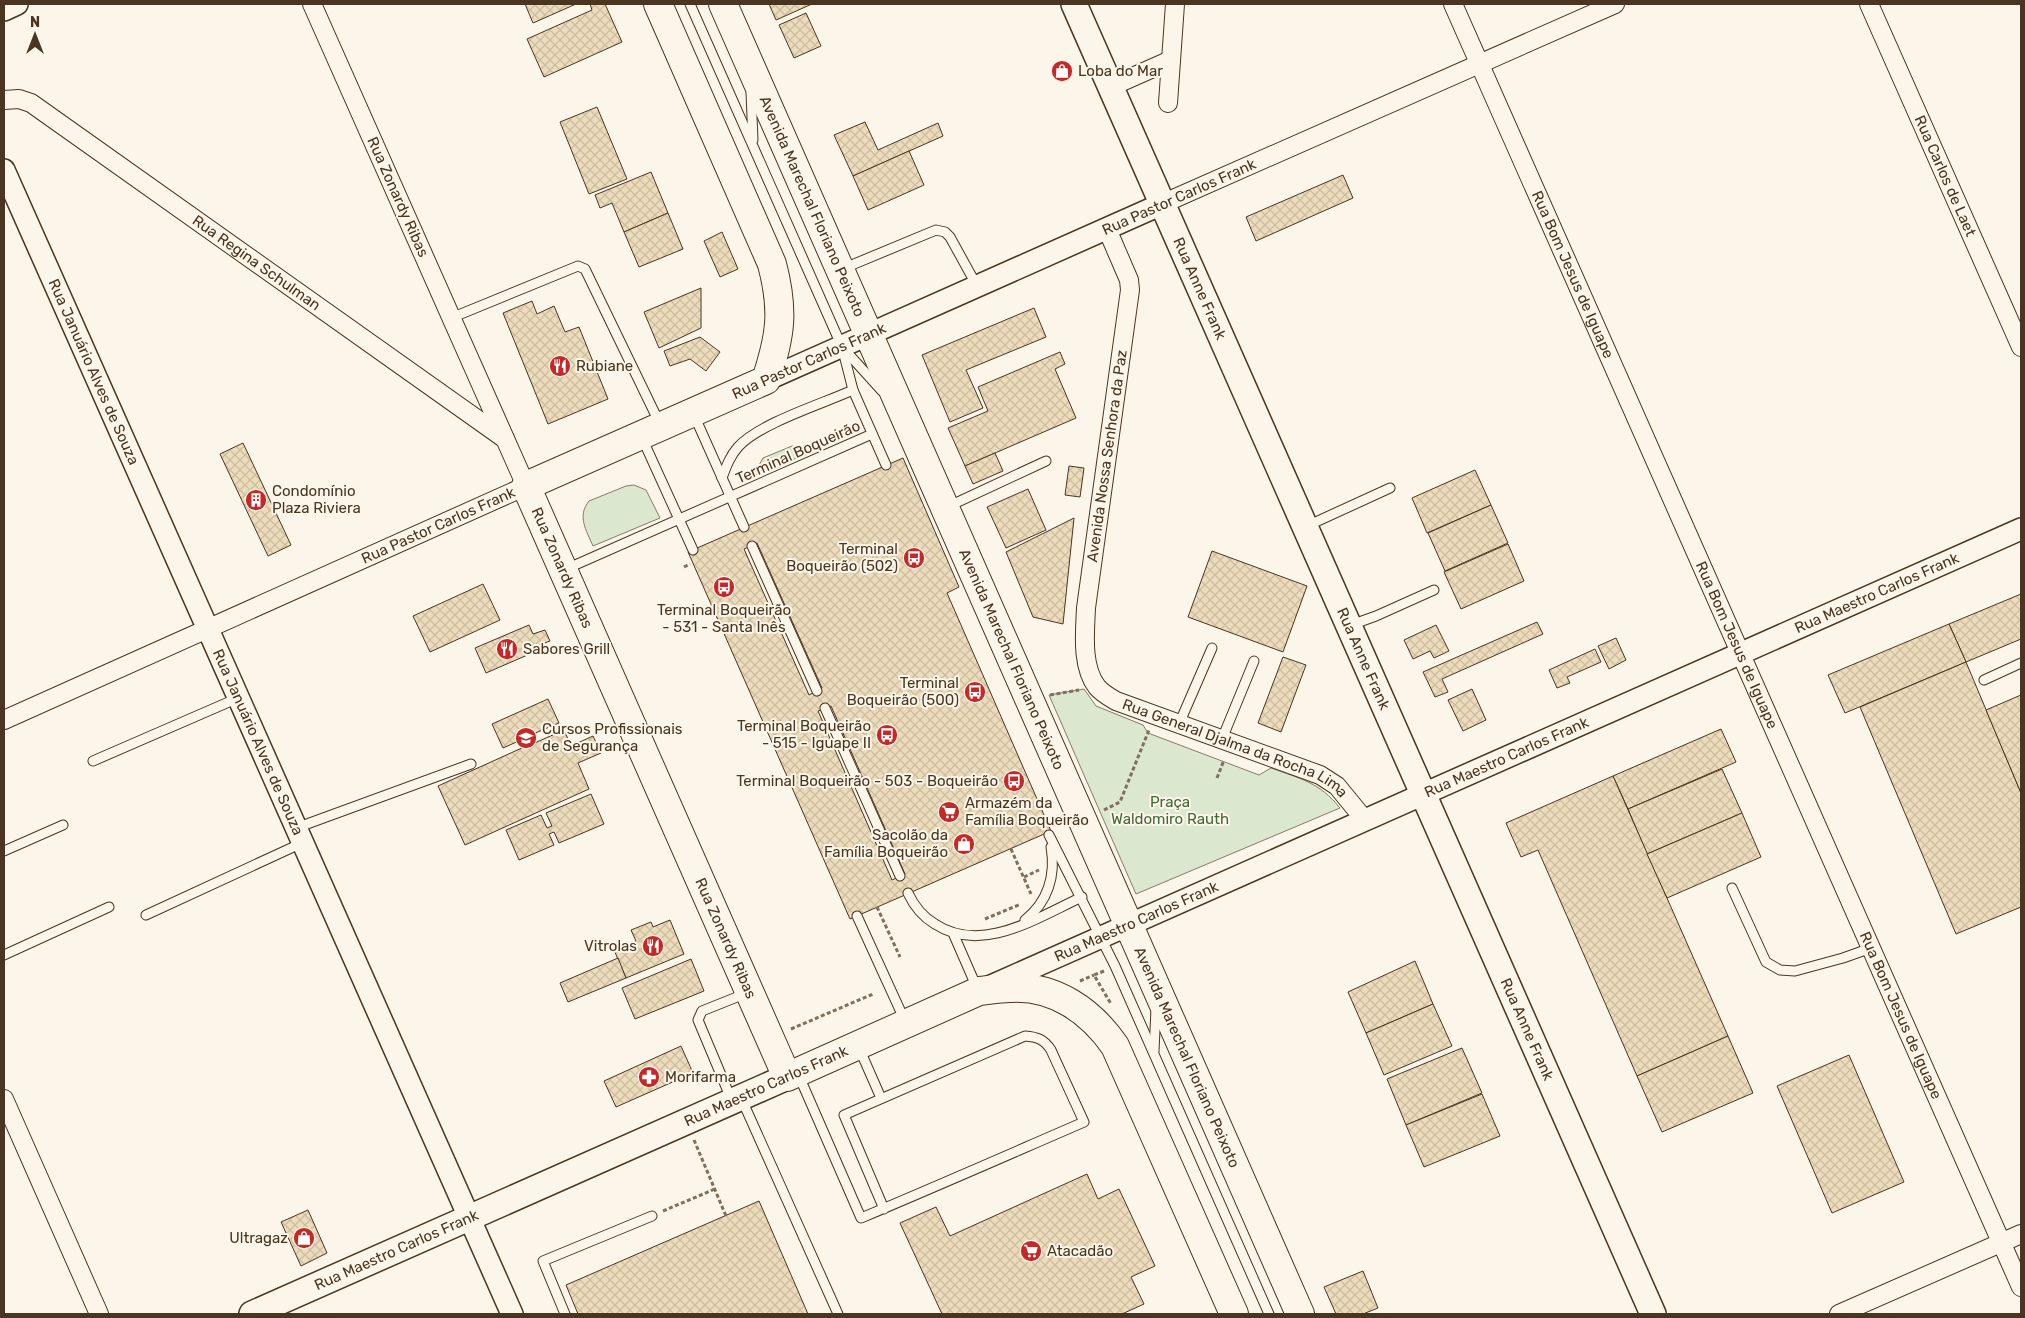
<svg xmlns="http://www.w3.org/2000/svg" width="2025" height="1318" font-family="Rubik,sans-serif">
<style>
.green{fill:#dce7d0;stroke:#887966}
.building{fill:url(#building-cross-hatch);stroke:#4a3520;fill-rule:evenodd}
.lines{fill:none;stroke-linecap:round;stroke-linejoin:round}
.service-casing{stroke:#4a3520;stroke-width:11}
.minor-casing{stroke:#4a3520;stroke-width:20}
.tertiary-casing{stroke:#4a3520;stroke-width:24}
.secondary-casing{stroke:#4a3520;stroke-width:28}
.primary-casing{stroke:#4a3520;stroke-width:30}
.path{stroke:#7f6f5c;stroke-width:3;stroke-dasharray:4 2.5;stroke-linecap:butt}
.service{stroke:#fbf6e9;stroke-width:9}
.minor{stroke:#fbf6e9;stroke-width:18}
.tertiary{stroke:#fbf6e9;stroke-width:21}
.secondary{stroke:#fbf6e9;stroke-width:25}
.primary{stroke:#fbf6e9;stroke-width:28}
.labels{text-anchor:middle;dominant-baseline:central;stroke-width:4;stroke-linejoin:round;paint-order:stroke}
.poi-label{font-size:15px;fill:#4a3520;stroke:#fbf6e9;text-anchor:start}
.street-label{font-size:15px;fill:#4a3520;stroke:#fbf6e9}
.park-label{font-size:15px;fill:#436837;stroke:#fbf6e9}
</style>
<defs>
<pattern id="building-cross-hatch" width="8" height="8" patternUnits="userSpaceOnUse" patternTransform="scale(1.25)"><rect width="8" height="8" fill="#ecdcbc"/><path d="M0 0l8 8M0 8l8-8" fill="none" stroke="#ccbda1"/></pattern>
</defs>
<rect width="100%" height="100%" fill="#fbf6e9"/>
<g class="green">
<path d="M792 446 811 452 753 476 763 458Z"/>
<path d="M634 485 646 490 660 518 593 546C586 530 577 516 589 501L626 486Z"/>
<path d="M1084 689 1096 706 1143 725 1148 733 1259 775 1271 768C1301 779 1319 782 1340 808L1136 894 1049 695Z"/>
</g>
<g class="building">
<path d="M525 4H576L533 23Z"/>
<path d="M590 4H605L622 42 544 77 527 39 592 10Z"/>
<path d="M769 4H812L776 20Z"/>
<path d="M806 13 821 46 794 58 779 25Z"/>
<path d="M597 107 627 179 589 194 560 122Z"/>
<path d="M865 122 878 150 938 123 943 136 853 176 834 135Z"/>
<path d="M909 151 924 185 868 210 853 176Z"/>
<path d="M651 172 668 213 624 232 612 203 600 208 595 195Z"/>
<path d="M1343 175 1353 198 1256 241 1246 217Z"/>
<path d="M668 213 683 249 639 267 624 232Z"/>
<path d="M722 232 738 269 720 277 704 241Z"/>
<path d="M701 288V328L659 348 644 312Z"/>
<path d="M532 301 537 314 554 306 565 332 579 327 608 399 548 424 503 313Z"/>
<path d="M1034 308 1046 337 966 370 983 408 950 422 922 355Z"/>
<path d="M700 337 720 352 706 371 690 359 670 366 664 351Z"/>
<path d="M1060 352 1065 364 1055 369 1076 418 965 466 948 428 988 411 978 387Z"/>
<path d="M243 443 291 545 268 556 220 454Z"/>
<path d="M995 453 1003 471 973 484 965 466Z"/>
<path d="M903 458 959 587 947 593 1051 831 850 919 688 552ZM757 543 822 688 809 695 744 549ZM831 706 905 874 892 880 818 711Z"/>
<path d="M1069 466 1084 468 1080 497 1065 495Z"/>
<path d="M1475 470 1491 505 1427 533 1412 498Z"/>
<path d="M1028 489 1046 530 1006 548 987 507Z"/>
<path d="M1491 505 1508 543 1445 571 1428 533Z"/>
<path d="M1074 518 1063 624 1033 617 1006 552Z"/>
<path d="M1508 544 1524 581 1461 609 1444 572Z"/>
<path d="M1212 551 1307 586 1283 652 1188 617Z"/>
<path d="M483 584 500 620 430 652 413 616Z"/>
<path d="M2021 594V639L1966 662 1949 624Z"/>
<path d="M1537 622 1543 634 1442 679 1448 692 1435 697 1423 672Z"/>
<path d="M1949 624 1966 662 1845 713 1828 675Z"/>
<path d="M529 625 533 634 545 630 550 641 537 646 539 650 486 673 475 648Z"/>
<path d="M1436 625 1449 651 1434 658 1430 651 1413 659 1404 640Z"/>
<path d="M1616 638 1626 660 1609 669 1598 646Z"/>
<path d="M1595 649 1601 662 1567 677 1570 683 1557 688 1549 670Z"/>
<path d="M1283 657 1306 665 1281 732 1258 723Z"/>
<path d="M1966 662 2021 793V907L1956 934 1860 707Z"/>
<path d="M1472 689 1486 720 1463 731 1448 700Z"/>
<path d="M2021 695V793L1986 710Z"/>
<path d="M548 699 559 723 526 737 530 745 564 730 571 746 593 736 601 753 578 763 589 789 465 845 438 786 524 747 521 740 503 748 492 724Z"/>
<path d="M1721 729 1736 762 1628 809 1613 776Z"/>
<path d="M1722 769 1742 813 1647 854 1628 809Z"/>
<path d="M1613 776 1728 1036 1637 1076 1538 850 1521 857 1506 823Z"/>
<path d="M591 794 604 824 559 843 554 832 549 834 554 845 519 860 506 830 541 815 547 828 552 826 546 813Z"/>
<path d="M1742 813 1761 857 1667 898 1647 854Z"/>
<path d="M670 920 684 954 626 978 614 950 636 941 631 930 651 922 653 927Z"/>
<path d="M618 958 626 978 568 1002 560 983Z"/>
<path d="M691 959 704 991 635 1019 622 988Z"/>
<path d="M1415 961 1433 1004 1366 1033 1348 992Z"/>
<path d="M1433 1004 1452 1046 1384 1075 1366 1033Z"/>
<path d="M1728 1036 1753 1093 1662 1132 1637 1076Z"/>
<path d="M681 1046 693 1073 616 1107 604 1081Z"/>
<path d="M1462 1048 1482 1093 1406 1125 1387 1079Z"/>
<path d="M1849 1055 1904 1182 1832 1213 1777 1086Z"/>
<path d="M1482 1094 1500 1136 1424 1167 1406 1125Z"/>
<path d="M1087 1174 1098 1199 1119 1189 1155 1266 1131 1277 1144 1304 1122 1314H942L900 1223 936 1207 950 1236Z"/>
<path d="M759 1201 808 1314H578L566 1285Z"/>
<path d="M308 1210 327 1253 301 1266 281 1222Z"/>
<path d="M1363 1271 1378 1308 1363 1314H1336L1324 1287Z"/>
</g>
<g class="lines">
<g class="service-casing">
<g id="service">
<path d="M690 4 842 347 853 390 886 465"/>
<path d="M751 93 753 140"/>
<path d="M842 269 936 230 945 232 950 237 977 286"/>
<path d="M451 318 578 266 585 269 660 424"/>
<path d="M844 349 882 391"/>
<path d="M694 415 744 527"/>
<path d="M642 438 693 550"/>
<path d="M722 478C726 467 730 456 738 447 760 423 822 404 853 390"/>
<path d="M947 507 1046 461"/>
<path d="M1307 526 1390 488"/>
<path d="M752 546 817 691"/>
<path d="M566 569 872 434"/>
<path d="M1351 625 1376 616 1434 590"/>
<path d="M1984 680 2021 663"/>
<path d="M825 708 900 876"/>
<path d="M1179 724 1212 648"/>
<path d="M1222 739 1254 661"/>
<path d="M93 761 238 698"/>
<path d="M296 828 471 764"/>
<path d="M1049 835 1115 966 1269 1314"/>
<path d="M4 851 63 825"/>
<path d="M1732 888 1766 962 1780 970 1795 971 1843 958 1871 948"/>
<path d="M908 893C914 906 923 917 935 924 982 955 1038 917 1082 897"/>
<path d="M146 915 302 843"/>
<path d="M857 916 905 1021"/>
<path d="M1025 920C1048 902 1056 875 1051 847"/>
<path d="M953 933 977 988"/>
<path d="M4 955 109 907"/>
<path d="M859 1048 881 1098"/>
<path d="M1154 1051 1156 1009"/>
<path d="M799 1076 861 1218C935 1187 1010 1154 1084 1122L1051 1050C1044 1039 1037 1037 1025 1036L844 1115 884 1209"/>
<path d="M742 1100 838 1314"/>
<path d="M732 1101 698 1020 702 1011 747 993"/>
<path d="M565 1314 543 1261 652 1216"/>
</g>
</g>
<g class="minor-casing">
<g id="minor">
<path id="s1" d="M1453 4 2021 1287"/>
<path id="s2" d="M1869 4 2021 347"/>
<path d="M1110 87 1171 60"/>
<path id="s3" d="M4 100 19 99 31 103 505 439"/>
<path d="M1168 103 1175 4"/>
<path d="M1162 204 1615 4"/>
<path id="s4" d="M1107 229 1129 280 1130 290 1086 608C1085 632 1081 666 1097 687 1102 693 1109 697 1116 701L1320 775 1337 786 1364 819"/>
<path id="s5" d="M4 720 526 486 312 4"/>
<path d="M4 1099 99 1314"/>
<path d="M1839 1314 2021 1234"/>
</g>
</g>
<g class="tertiary-casing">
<g id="tertiary">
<path d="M4 10 17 4"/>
<path id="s6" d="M4 170 512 1314"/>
<path d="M766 380 1162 204"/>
<path id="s7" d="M991 986 2021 529"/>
</g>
</g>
<g class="secondary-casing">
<g id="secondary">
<path id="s8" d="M1074 4 1653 1314"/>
<path id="s9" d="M252 1314 787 1077"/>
</g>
</g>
<g class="primary-casing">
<g id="primary">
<path id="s10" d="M658 4 772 264C784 310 781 335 766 380L526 486 787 1077 979 991C989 990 999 988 1010 988 1054 985 1091 1011 1115 1046L1234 1314"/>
<path id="s11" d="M723 4 1300 1314"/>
</g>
</g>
<g class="path">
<path d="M684 567 690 564"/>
<path d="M1050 695 1079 690"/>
<path d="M1217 778 1224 760"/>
<path d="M1104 810 1120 802 1149 730"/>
<path d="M1011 849 1031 894"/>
<path d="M1024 877 1039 870"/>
<path d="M877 907 900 957"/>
<path d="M985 919 1021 904"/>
<path d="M1104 971 1094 975 1111 1004"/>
<path d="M1080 981 1094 975"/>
<path d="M791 1029 873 994"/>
<path d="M694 1140 726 1216"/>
<path d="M663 1211 715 1189"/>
</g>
<use href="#service" class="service"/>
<use href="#minor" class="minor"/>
<use href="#tertiary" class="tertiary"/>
<use href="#secondary" class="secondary"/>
<use href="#primary" class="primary"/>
</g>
<defs>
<g id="shop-disc" transform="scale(1.125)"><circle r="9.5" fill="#c62828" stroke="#fbf6e9"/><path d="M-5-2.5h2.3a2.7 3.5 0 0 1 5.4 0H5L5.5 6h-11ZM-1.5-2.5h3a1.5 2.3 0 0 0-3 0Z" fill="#fff"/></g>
<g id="restaurant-disc" transform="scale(1.125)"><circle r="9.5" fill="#c62828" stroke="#fbf6e9"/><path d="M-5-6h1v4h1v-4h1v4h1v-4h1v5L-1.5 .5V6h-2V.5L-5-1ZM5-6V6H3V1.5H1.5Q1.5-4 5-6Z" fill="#fff"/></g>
<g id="building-disc" transform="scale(1.125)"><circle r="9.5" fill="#c62828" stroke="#fbf6e9"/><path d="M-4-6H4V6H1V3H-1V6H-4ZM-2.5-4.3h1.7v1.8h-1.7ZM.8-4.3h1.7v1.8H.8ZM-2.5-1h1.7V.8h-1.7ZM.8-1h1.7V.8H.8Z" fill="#fff"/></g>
<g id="bus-disc" transform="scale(1.125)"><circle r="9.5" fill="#c62828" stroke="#fbf6e9"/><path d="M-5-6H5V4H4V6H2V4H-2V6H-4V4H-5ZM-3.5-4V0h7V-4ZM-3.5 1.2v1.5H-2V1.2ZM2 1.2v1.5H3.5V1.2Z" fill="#fff"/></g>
<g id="university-disc" transform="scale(1.125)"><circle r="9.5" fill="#c62828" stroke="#fbf6e9"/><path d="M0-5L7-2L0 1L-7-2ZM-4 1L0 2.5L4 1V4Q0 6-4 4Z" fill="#fff"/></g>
<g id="supermarket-disc" transform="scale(1.125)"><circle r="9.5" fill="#c62828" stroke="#fbf6e9"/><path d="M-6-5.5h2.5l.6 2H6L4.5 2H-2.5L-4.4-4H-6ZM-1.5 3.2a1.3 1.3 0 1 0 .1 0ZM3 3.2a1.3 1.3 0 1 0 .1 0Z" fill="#fff"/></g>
<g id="pharmacy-disc" transform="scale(1.125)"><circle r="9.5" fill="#c62828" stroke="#fbf6e9"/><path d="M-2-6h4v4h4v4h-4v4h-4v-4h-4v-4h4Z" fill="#fff"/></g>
</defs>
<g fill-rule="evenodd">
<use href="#shop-disc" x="1062" y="71"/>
<use href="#restaurant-disc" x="560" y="366"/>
<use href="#building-disc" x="256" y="500"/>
<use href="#bus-disc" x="914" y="558"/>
<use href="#bus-disc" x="724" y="587"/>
<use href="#restaurant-disc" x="507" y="649"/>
<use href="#bus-disc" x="975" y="692"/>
<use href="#bus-disc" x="887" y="735"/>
<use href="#university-disc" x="526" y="738"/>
<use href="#bus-disc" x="1014" y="781"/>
<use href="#supermarket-disc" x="949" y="812"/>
<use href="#shop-disc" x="964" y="844"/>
<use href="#restaurant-disc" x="653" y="946"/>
<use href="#pharmacy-disc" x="649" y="1077"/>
<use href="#shop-disc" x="304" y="1238"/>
<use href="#supermarket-disc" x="1031" y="1251"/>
</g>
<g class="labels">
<g class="poi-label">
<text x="1078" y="71">Loba do Mar</text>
<text x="576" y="366">Rubiane</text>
<text x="272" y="491">Condomínio<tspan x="272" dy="17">Plaza Riviera</tspan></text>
<text x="898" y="549" text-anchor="end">Terminal<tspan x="898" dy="17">Boqueirão (502)</tspan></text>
<text x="724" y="610" text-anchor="middle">Terminal Boqueirão<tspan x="724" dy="17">- 531 - Santa Inês</tspan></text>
<text x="523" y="649">Sabores Grill</text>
<text x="959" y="683" text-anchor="end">Terminal<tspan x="959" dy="17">Boqueirão (500)</tspan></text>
<text x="871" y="726" text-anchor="end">Terminal Boqueirão<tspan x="871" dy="17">- 515 - Iguape II</tspan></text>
<text x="542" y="729">Cursos Profissionais<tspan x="542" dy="17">de Segurança</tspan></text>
<text x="998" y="781" text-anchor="end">Terminal Boqueirão - 503 - Boqueirão</text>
<text x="965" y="803">Armazém da<tspan x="965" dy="17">Família Boqueirão</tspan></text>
<text x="948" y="835" text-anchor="end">Sacolão da<tspan x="948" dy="17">Família Boqueirão</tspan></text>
<text x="637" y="946" text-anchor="end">Vitrolas</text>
<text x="665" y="1077">Morifarma</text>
<text x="288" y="1238" text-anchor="end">Ultragaz</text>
<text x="1047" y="1251">Atacadão</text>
</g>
<g class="street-label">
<text stroke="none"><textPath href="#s2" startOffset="188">Rua Carlos de Laet</textPath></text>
<text transform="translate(398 197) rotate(66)">Rua Zonardy Ribas</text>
<text transform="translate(1179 197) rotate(-24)">Rua Pastor Carlos Frank</text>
<text stroke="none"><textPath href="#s11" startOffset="221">Avenida Marechal Floriano Peixoto</textPath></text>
<text stroke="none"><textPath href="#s3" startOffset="304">Rua Regina Schulman</textPath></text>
<text stroke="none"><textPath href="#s1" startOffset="296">Rua Bom Jesus de Iguape</textPath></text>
<text stroke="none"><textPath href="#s8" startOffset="311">Rua Anne Frank</textPath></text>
<text transform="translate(809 361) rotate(-24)">Rua Pastor Carlos Frank</text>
<text stroke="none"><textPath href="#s6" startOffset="221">Rua Januário Alves de Souza</textPath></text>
<text transform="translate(798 452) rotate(-24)">Terminal Boqueirão</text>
<text transform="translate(1107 456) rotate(-82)">Avenida Nossa Senhora da Paz</text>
<text stroke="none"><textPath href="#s5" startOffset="476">Rua Pastor Carlos Frank</textPath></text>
<text stroke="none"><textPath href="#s10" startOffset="754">Rua Zonardy Ribas</textPath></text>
<text stroke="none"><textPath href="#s7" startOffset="969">Rua Maestro Carlos Frank</textPath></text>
<text stroke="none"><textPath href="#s1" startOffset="701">Rua Bom Jesus de Iguape</textPath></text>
<text stroke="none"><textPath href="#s11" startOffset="716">Avenida Marechal Floriano Peixoto</textPath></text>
<text stroke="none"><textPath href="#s8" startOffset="716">Rua Anne Frank</textPath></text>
<text stroke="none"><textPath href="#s6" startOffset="626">Rua Januário Alves de Souza</textPath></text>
<text stroke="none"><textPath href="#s4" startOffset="620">Rua General Djalma da Rocha Lima</textPath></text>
<text stroke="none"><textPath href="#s7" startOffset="564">Rua Maestro Carlos Frank</textPath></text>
<text stroke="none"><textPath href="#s7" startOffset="159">Rua Maestro Carlos Frank</textPath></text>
<text stroke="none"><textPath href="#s10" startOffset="1159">Rua Zonardy Ribas</textPath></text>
<text stroke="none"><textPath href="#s1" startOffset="1106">Rua Bom Jesus de Iguape</textPath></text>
<text stroke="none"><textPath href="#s8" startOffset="1121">Rua Anne Frank</textPath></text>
<text stroke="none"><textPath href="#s11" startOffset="1151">Avenida Marechal Floriano Peixoto</textPath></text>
<text transform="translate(766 1086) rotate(-24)">Rua Maestro Carlos Frank</text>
<text stroke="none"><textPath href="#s9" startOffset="158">Rua Maestro Carlos Frank</textPath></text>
</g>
<g class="park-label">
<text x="1170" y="802">Praça<tspan x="1170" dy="17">Waldomiro Rauth</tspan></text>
</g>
</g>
<rect width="2025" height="1318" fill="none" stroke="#4a3520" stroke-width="10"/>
<g transform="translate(35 35)" stroke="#fbf6e9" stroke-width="4" paint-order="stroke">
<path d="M0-4L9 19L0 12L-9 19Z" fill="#4a3520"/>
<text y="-8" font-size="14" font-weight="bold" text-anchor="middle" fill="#4a3520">N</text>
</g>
</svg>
